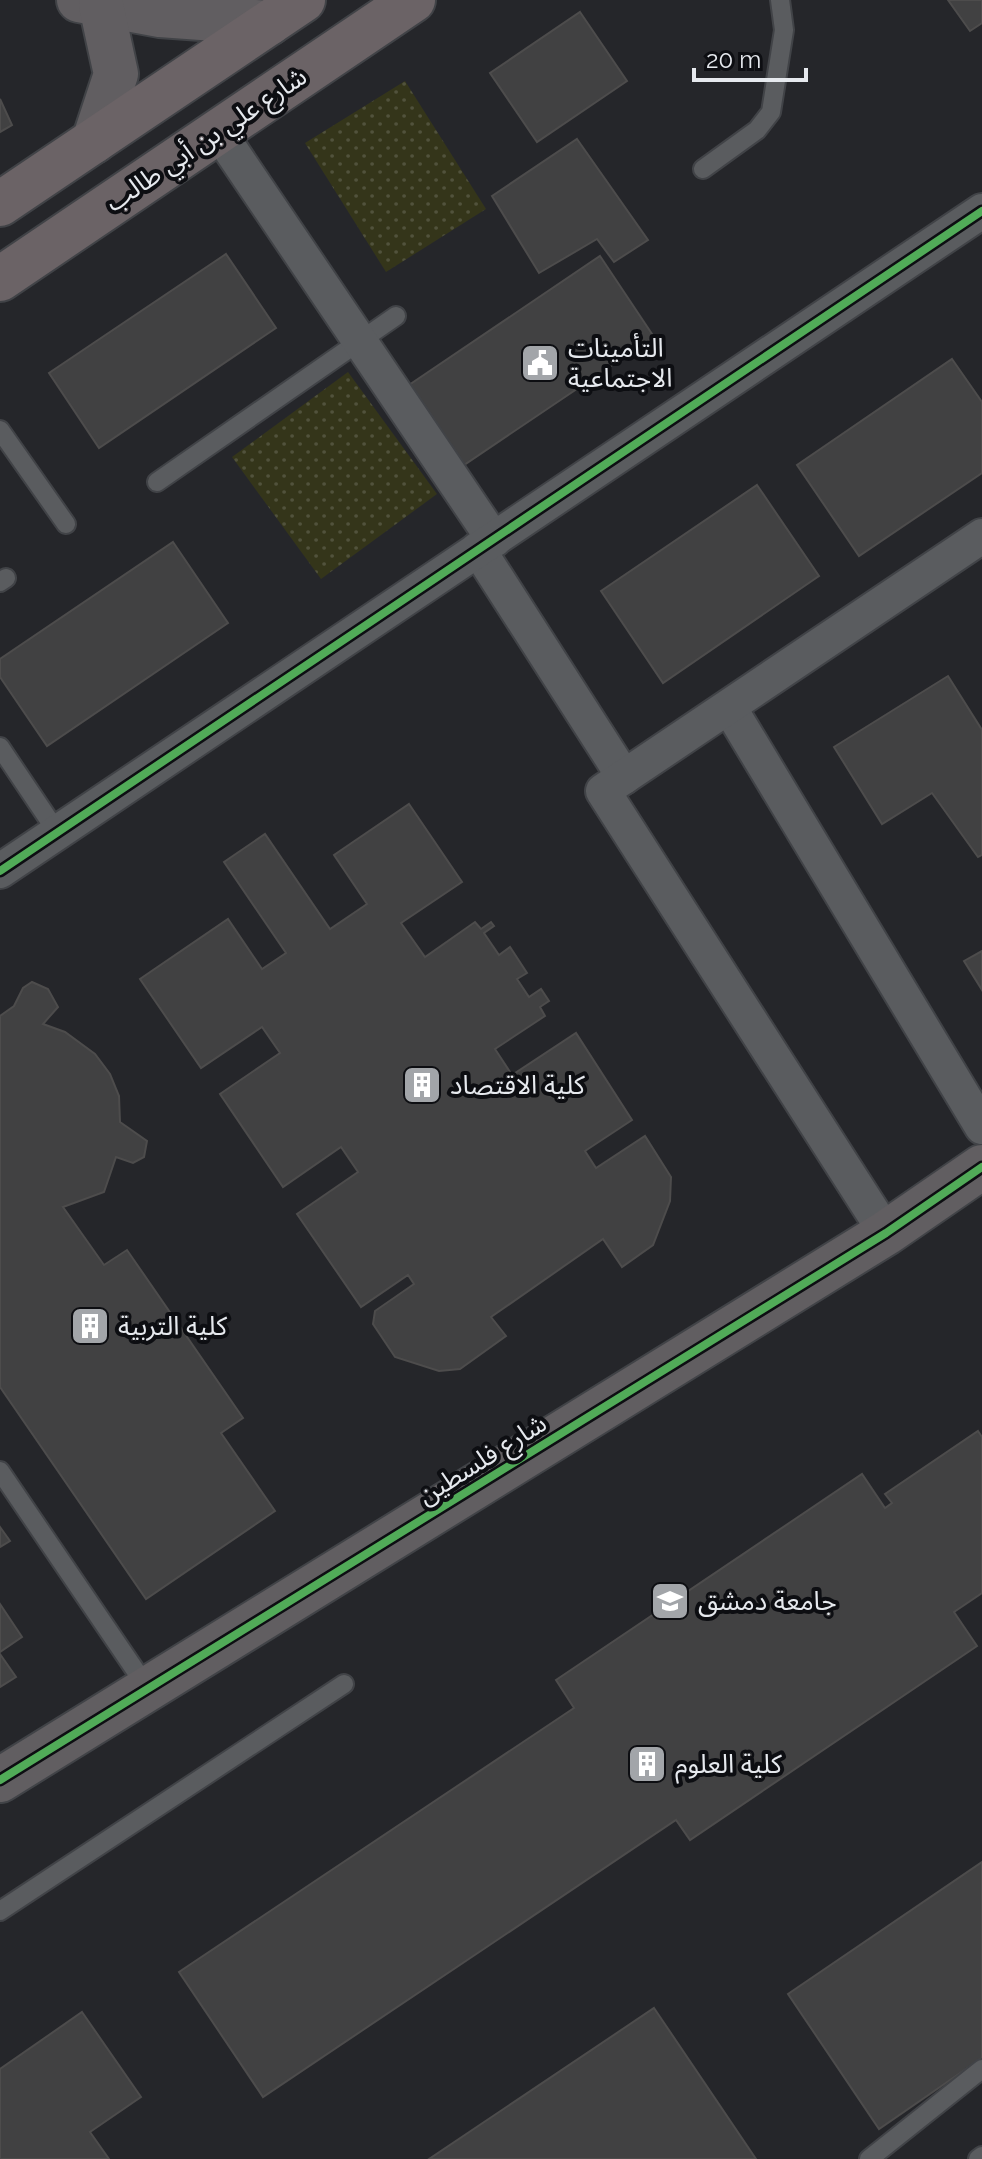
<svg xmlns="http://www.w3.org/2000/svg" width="982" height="2159" font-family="Raleway,'Noto Sans Arabic',sans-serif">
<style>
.grass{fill:url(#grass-dots)}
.building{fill:#414142;stroke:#4d4c4c;stroke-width:2}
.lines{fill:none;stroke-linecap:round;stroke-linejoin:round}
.lane-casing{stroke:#414347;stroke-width:22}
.street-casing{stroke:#414347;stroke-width:38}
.secondary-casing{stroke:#414347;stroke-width:48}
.primary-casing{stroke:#414347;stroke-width:48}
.lane{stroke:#5a5c5f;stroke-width:18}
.street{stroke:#5a5c5f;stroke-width:34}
.secondary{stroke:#615e61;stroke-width:44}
.primary{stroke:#6b6366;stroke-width:44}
.cycleway-casing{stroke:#0d0e12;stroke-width:13}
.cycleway{stroke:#51ab58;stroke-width:8}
.labels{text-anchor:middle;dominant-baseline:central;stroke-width:8;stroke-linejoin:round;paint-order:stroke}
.street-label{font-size:26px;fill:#e6e9ee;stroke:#0d0e12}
.poi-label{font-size:26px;fill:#e6e9ee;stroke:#0d0e12;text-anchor:start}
</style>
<defs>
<pattern id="grass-dots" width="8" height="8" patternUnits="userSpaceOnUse" patternTransform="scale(2)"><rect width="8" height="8" fill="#34351a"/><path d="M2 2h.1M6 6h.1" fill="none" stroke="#51523c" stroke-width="1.8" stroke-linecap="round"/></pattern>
</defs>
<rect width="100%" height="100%" fill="#25262a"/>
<g class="grass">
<path d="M405 81 486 209 386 272 305 143Z"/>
<path d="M348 372 437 494 321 579 232 457Z"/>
</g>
<g class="building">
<path d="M948 0H982V23L970 31Z"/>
<path d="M580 12 627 81 537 142 490 73Z"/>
<path d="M0 99 12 125 0 132Z"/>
<path d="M577 139 648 240 614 262 597 239 539 273 492 196Z"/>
<path d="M226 254 276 328 99 448 49 373Z"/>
<path d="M600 256 654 337 464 465 409 385Z"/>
<path d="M952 359 982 402V473L859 556 797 465Z"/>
<path d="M757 485 819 576 663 683 601 591Z"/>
<path d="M173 542 228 623 47 746 0 677V659Z"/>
<path d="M948 676 982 730V855L978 857 932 793 882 824 834 747Z"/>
<path d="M409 804 462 882 401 923 425 957 475 922 481 929 491 922 494 926 484 933 499 955 510 947 527 973 517 979 529 997 541 989 549 1001 540 1007 545 1016 495 1049 512 1075 576 1033 632 1120 585 1151 596 1168 645 1136 671 1177 670 1201 653 1245 622 1267 603 1239 491 1317 506 1336 460 1369 439 1371 395 1357 373 1324 375 1311 414 1284 408 1275 361 1307 297 1214 358 1172 341 1147 283 1187 220 1094 280 1053 262 1027 201 1068 140 979 228 919 262 969 286 953 224 862 265 834 330 929 367 904 334 855Z"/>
<path d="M982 951V990L964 961Z"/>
<path d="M32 982 48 989 58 1007 43 1024 65 1032 95 1054 110 1074 119 1096 120 1122 147 1141 144 1157 133 1163 116 1157 104 1192 63 1207 104 1265 127 1250 243 1418 221 1433 275 1511 146 1599 0 1387V1016L14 1006 23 988Z"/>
<path d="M978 1431 982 1437V1593L954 1612 977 1646 690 1840 676 1820 263 2097 179 1972 574 1708 556 1680 862 1474 885 1508 892 1503 885 1494Z"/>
<path d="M0 1527 10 1541 0 1547Z"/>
<path d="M0 1604 22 1637 0 1652Z"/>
<path d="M0 1654 16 1677 0 1687Z"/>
<path d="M982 1862V2058L879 2129 788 1994Z"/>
<path d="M654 2008 756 2159H429Z"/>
<path d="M82 2012 141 2097 90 2132 109 2159H0V2069Z"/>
</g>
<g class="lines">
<g class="lane-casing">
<g id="lane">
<path d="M703 169 757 130 771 112 784 30 780 0"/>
<path d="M0 430 66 524"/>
<path d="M157 482 396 316"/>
<path d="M0 582 6 578"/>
<path d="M0 747 57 832"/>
<path d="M0 1471 148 1689"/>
<path d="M0 1911 344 1684"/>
<path d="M869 2159 982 2069"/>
<path d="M978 2159 982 2156"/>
</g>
</g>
<g class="street-casing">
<g id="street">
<path d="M218 131 494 540"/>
<path d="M478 549 624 777"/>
<path d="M729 707 982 1127"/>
<path d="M0 871 982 211"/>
<path d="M886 1233 603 791 982 536"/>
</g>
</g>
<g class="secondary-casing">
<g id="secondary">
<path d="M79 0 160 15 269 23"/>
<path d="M94 141 116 74 101 5"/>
<path d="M0 1780 886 1233 982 1167"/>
</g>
</g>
<g class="primary-casing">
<g id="primary">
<path d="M0 204 303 0"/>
<path d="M0 279 413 0"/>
</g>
</g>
<use href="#lane" class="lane"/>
<use href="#street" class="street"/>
<use href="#secondary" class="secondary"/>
<use href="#primary" class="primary"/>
<g class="cycleway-casing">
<g id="cycleway">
<path d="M0 871 982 211"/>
<path d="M0 1780 886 1233 982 1167"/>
</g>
</g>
<use href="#cycleway" class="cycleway"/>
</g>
<defs>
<g id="civic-square" transform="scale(2)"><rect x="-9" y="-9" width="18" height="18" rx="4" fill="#a2a5a9" stroke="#0d0e12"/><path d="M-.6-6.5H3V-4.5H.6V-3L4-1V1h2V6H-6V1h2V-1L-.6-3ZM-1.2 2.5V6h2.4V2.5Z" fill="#fff"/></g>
<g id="building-square" transform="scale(2)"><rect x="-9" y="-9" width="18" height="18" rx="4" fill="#a2a5a9" stroke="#0d0e12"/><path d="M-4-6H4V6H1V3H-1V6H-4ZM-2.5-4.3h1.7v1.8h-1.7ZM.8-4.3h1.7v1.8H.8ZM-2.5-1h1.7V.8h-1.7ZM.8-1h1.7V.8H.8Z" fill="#fff"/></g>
<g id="university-square" transform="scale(2)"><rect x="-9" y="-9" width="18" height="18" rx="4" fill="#a2a5a9" stroke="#0d0e12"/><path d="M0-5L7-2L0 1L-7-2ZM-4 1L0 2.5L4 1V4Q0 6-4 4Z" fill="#fff"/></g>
</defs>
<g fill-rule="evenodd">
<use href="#civic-square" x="540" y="363"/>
<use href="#building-square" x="422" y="1085"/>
<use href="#building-square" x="90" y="1326"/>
<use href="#university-square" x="670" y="1601"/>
<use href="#building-square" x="647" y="1764"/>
</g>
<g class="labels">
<g class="street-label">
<text transform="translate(206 139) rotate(-34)">شارع علي بن أبي طالب</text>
<text transform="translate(482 1459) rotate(-32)">شارع فلسطين</text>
</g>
<g class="poi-label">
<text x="568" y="348">التأمينات<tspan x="568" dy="30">الاجتماعية</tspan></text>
<text x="450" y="1085">كلية الاقتصاد</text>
<text x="118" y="1326">كلية التربية</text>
<text x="698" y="1601">جامعة دمشق</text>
<text x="675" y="1764">كلية العلوم</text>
</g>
</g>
<path d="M694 68v12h112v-12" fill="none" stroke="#e6e9ee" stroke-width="4"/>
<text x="706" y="68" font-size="24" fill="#e6e9ee" stroke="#0d0e12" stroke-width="6" paint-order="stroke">20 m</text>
</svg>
